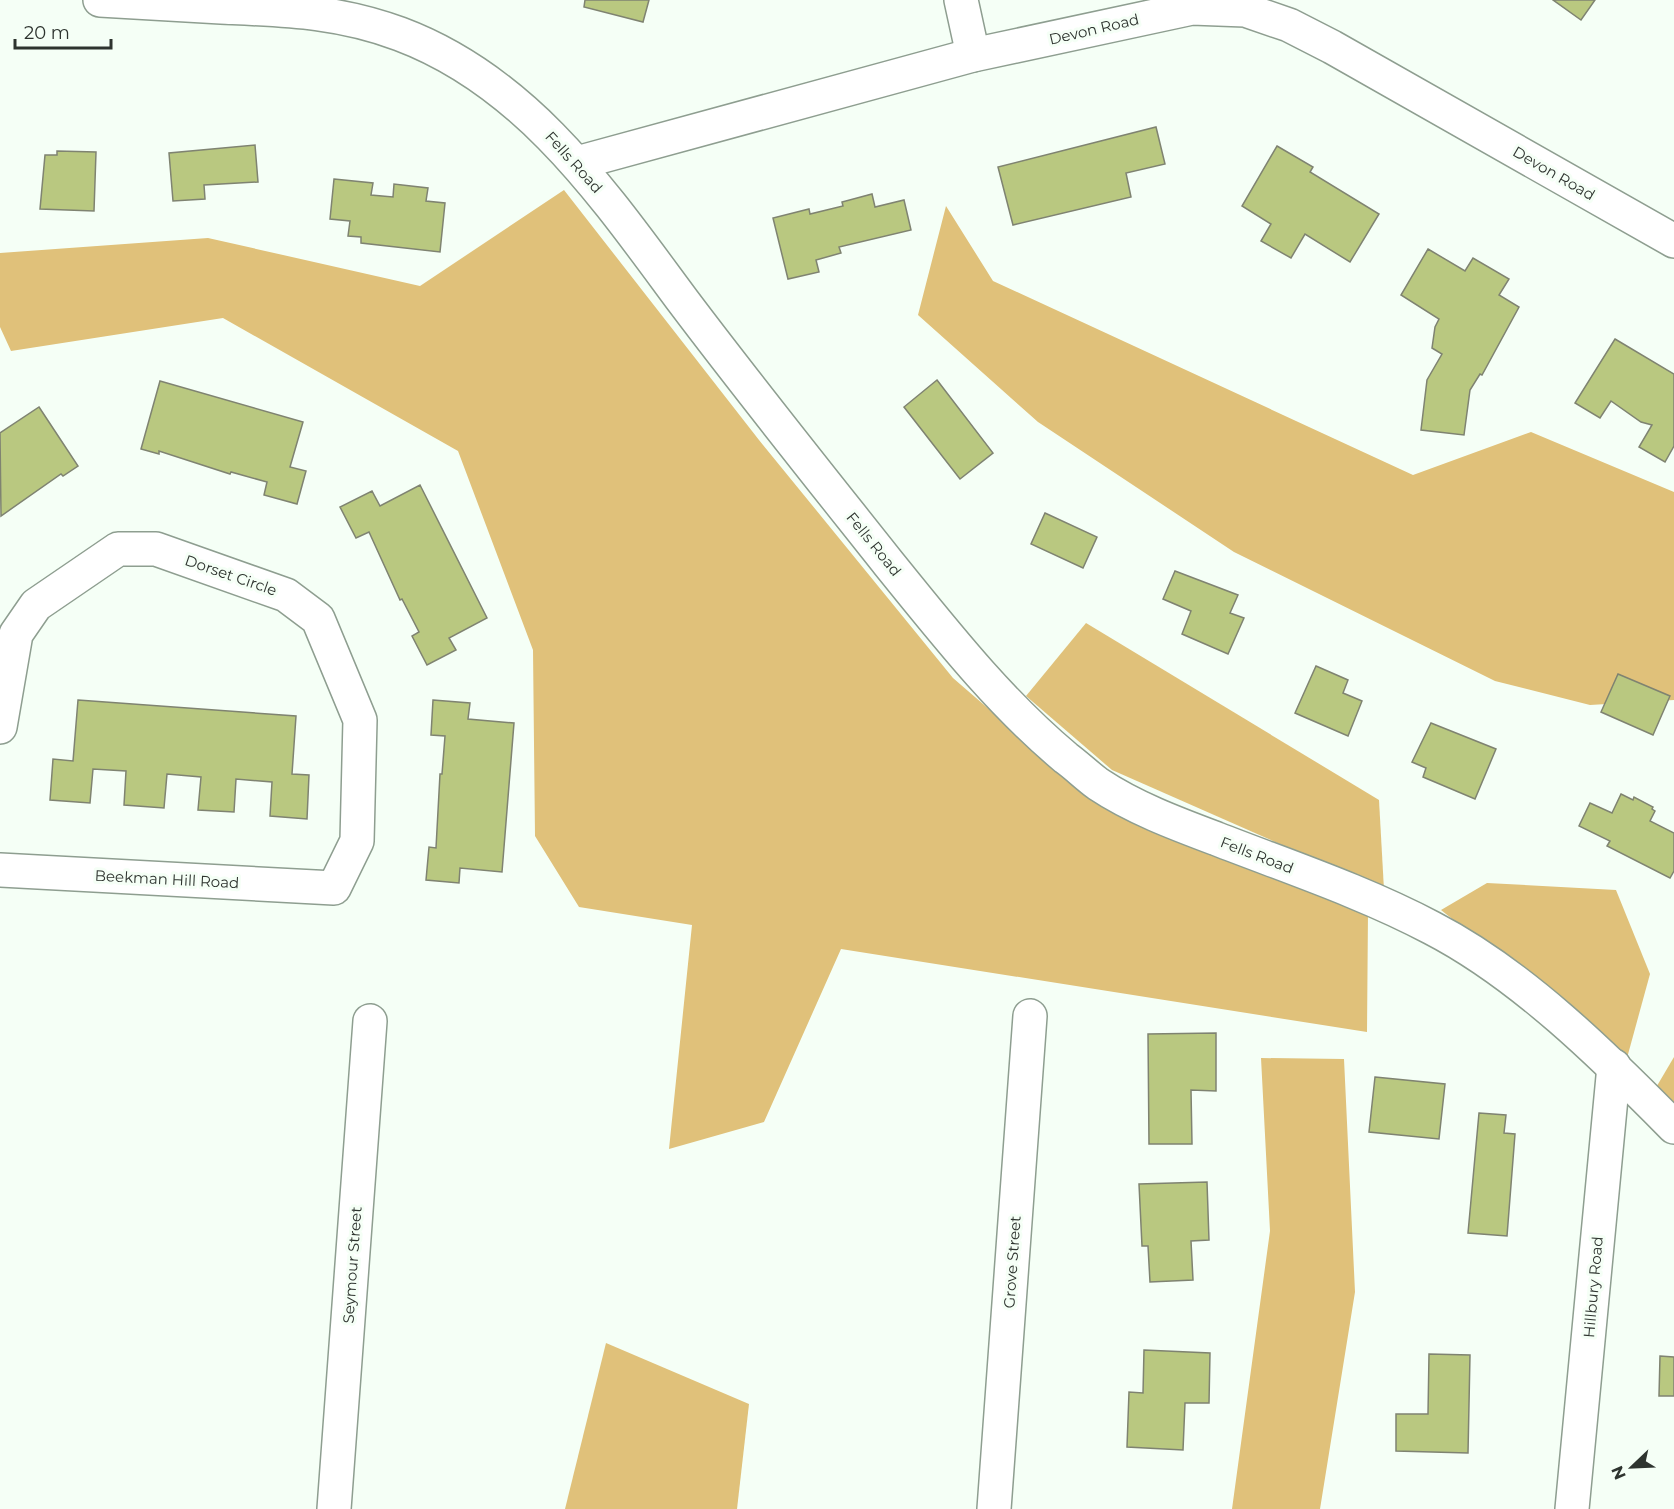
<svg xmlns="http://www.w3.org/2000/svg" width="1674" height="1509" font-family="Montserrat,sans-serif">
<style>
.forest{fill:#e0c17a}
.building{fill:#b9c880;stroke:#7f8371;stroke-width:1.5}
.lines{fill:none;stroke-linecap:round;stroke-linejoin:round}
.street-casing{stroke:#8e9e90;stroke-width:36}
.secondary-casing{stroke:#8e9e90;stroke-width:36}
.street{stroke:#fff;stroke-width:33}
.secondary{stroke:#fff;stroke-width:33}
.labels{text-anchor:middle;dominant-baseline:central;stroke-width:6;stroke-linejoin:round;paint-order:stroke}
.street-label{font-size:15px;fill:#2e342f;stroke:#f5fff6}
</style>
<rect width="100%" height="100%" fill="#f5fff6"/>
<g class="forest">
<path d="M564 190 759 440 953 678 1095 801 1368 912 1367 1032 841 949 764 1122 669 1149 692 925 579 907 535 836 533 650 458 451 223 318 11 351 0 327V253L208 238 420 286Z"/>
<path d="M946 206 993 281 1413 475 1531 432 1674 492V700L1590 705 1495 681 1234 552 1038 422 918 315Z"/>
<path d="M1086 623 1379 800 1384 890 1112 770 1026 696Z"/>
<path d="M1487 883 1616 890 1650 974 1627 1058 1441 910Z"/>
<path d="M1674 1057V1118L1651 1096Z"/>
<path d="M1261 1058 1344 1059 1355 1292 1320 1509H1232L1270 1231Z"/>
<path d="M606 1343 749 1404 737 1509H565Z"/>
</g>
<g class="building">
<path d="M585 0H649L643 22 584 7Z"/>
<path d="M1553 0H1595L1581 20Z"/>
<path d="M1156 127 1165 164 1126 173 1131 197 1013 225 998 167Z"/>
<path d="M255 145 258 182 204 185 205 199 173 201 169 153Z"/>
<path d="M1277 146 1313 167 1310 172 1379 214 1350 262 1305 234 1291 258 1261 241 1271 224 1242 206Z"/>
<path d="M57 151 96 152 94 211 40 209 45 155H57Z"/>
<path d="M334 179 373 183 371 195 393 197 394 184 428 188 426 201 445 203 440 252 361 243V237L348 236 350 221 330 219Z"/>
<path d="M872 194 875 207 904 200 911 230 839 247 841 253 816 260 819 272 788 279 773 218 809 209 810 214 843 206 842 202Z"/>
<path d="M1428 249 1465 271 1473 258 1509 279 1499 295 1519 307 1482 375 1480 374 1470 390 1464 435 1421 430 1427 380 1442 354 1432 348 1435 327 1439 319 1401 295Z"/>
<path d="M1615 339 1674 374V446L1665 462 1639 447 1652 425 1641 422 1611 401 1600 418 1575 403Z"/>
<path d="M937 380 993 453 960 479 904 407Z"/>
<path d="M160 381 303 422 290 467 306 471 297 504 264 495 267 482 231 472 230 474 159 451V454L141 449Z"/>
<path d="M39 407 78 466 63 476 61 474 1 516 0 433Z"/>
<path d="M420 485 487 618 449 638 456 650 427 665 412 636 419 632 402 599 400 600 369 532 356 538 340 507 372 491 380 506Z"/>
<path d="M1045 513 1097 537 1083 568 1031 544Z"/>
<path d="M1175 571 1238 595 1230 613 1244 618 1228 654 1182 634 1191 611 1163 599Z"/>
<path d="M1316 666 1348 680 1343 693 1362 701 1348 736 1295 713Z"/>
<path d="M1618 674 1670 696 1653 735 1601 712Z"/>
<path d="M78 700 296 716 292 774 309 775 307 819 270 816 272 782 236 779 234 812 198 810 201 777 167 774 164 808 124 805 126 771 93 769 90 803 50 800 53 759 73 761Z"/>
<path d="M433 700 470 703 468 719 514 723 502 872 460 868 459 883 426 880 429 847 436 848 440 774H442L445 736 431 735Z"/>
<path d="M1431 723 1496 749 1475 799 1423 777 1426 768 1412 762Z"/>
<path d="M1621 794 1633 800 1634 797 1653 807 1652 809 1655 811 1650 821 1674 833V871L1670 878 1607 846 1610 841 1579 826 1590 803 1612 813Z"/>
<path d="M1216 1033V1091L1191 1090 1192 1144H1149L1148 1034Z"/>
<path d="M1375 1077 1445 1084 1439 1139 1369 1132Z"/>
<path d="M1479 1113 1506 1115 1504 1133 1515 1134 1507 1236 1468 1233Z"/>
<path d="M1207 1182 1209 1240 1191 1241 1193 1280 1150 1282 1148 1246H1142L1139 1184Z"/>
<path d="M1144 1350 1210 1353 1209 1403H1185L1183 1450 1127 1447 1129 1392 1143 1393Z"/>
<path d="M1429 1354 1470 1355 1468 1453 1396 1451V1414H1428Z"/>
<path d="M1660 1356 1674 1357V1396H1659Z"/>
</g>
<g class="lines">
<g class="street-casing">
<g id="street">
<path d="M961 0 973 55"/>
<path d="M577 163 973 55 1192 8 1245 10 1289 25 1332 47 1674 241"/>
<path d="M0 727 16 634 36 605 118 549H156L286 595 318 619 360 720 357 841 334 888 0 870"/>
<path d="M334 1509 370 1021"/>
<path d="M994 1509 1030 1016"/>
<path d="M1572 1509 1614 1066"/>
</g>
</g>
<g class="secondary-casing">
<path id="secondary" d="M100 0C140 2 181 5 221 7 286 10 338 11 400 34 528 82 605 196 683 301 750 390 820 477 889 564 945 633 998 701 1066 758 1077 766 1087 776 1098 784 1134 808 1177 824 1217 839 1289 867 1364 892 1432 928 1521 974 1604 1056 1674 1127"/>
</g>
<use href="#street" class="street"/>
<use href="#secondary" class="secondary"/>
</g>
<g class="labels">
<g class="street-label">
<text transform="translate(1094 29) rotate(-13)">Devon Road</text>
<text transform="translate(574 162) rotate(48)">Fells Road</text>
<text transform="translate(1554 173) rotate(30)">Devon Road</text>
<text transform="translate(874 544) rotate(51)">Fells Road</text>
<text transform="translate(231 575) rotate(19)">Dorset Circle</text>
<text transform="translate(1257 855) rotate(21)">Fells Road</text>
<text transform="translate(167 879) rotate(3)">Beekman Hill Road</text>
<text transform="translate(1012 1262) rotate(-86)">Grove Street</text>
<text transform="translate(352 1265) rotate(-86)">Seymour Street</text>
<text transform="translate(1593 1287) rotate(-85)">Hillbury Road</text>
</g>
</g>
<g transform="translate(1632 1467) rotate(247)" stroke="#f5fff6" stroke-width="4.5" paint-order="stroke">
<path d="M0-4.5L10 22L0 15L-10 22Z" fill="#2e342f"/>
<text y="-9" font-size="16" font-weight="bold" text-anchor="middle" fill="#2e342f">N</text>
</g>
<path d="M15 39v9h96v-9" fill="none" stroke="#2e342f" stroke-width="3"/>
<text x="24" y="39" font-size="18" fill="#2e342f" stroke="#f5fff6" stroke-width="4.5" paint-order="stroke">20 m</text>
</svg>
